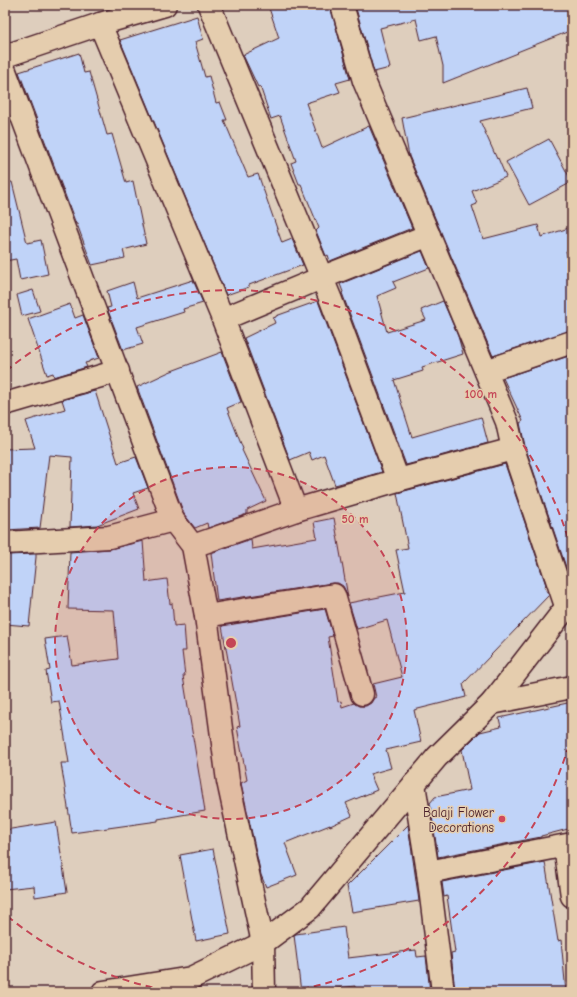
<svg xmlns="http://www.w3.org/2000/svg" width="577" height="997" font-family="'Comic Neue',sans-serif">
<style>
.building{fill:#c0d3f8;stroke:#4a1f2b}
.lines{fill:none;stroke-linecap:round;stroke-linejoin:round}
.minor-casing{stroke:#4a1f2b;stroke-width:25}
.minor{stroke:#e5cdae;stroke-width:22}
.ring{fill:none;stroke:#c44556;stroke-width:2;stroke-dasharray:7 5}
.poi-dot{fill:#d1495b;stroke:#e5cdae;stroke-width:1.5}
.labels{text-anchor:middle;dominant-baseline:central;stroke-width:3;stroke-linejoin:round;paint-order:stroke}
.poi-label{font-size:13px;fill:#4a1f2b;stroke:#e5cdae;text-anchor:end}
.centre{fill:#c44556;stroke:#e5cdae;stroke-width:2}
.ring-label{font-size:12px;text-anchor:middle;font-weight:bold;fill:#c44556;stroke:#e5cdae;stroke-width:3;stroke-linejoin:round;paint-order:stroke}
</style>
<rect width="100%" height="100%" fill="#decebd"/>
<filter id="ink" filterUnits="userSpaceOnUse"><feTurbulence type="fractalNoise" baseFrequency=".025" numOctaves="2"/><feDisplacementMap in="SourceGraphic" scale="8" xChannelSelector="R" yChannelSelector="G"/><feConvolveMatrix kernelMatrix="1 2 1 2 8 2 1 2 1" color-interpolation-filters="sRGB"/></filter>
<g filter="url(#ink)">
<g class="building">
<path d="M268 5H330L350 79 336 83 340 92 306 103 313 123 322 148 369 126 412 228 330 261 328 255 326 256 316 231 319 228 301 184H299L291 163 296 161 280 116 271 119 260 86 258 87 243 55 279 38Z"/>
<path d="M355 5H572V30L517 52 518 53 443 83V66L436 36 421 40 416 19 380 28 390 68 374 72Z"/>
<path d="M197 16 203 39 195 42 205 77 209 76 216 103 220 102 227 120H224L248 177 258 174 282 243 292 239 303 265 249 285V287L226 295 120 40Z"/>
<path d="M79 53 84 73 89 72 107 135 112 134 126 183 133 181 146 244 123 250 125 258 92 265 77 224H76L19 72Z"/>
<path d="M527 88 532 108 480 121 497 159 498 158 506 177 472 191 477 204 472 206 483 239 538 225 541 237 572 227V249L566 251 572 278V330L493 356 409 156 402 118Z"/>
<path d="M549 139 572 182 529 205 506 162Z"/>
<path d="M12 182 27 243 41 240 48 274 20 280 16 259 5 261V183Z"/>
<path d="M422 251 429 268 393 282 396 288 377 296 387 332 426 320 421 310 443 301 458 336 463 354 422 367 423 371 394 380 412 437 481 417 488 443 406 465 342 293 343 292 340 284Z"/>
<path d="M193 280 203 303 183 309 184 312 137 327 143 344 123 350 107 308 111 307 107 291 133 282 137 298Z"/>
<path d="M33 290 40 311 22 316 17 295Z"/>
<path d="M318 301 382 472 335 485 324 455 312 460 309 452 290 460 244 338 275 323 273 318 276 317V316Z"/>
<path d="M70 304 75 318 83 315 99 358 89 361V362L85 363 87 367 54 377 53 373 47 375 28 319Z"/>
<path d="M222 352 241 402 227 408 243 449 242 450 266 501 247 510V514L208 528 207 523 195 528 184 514 137 387 169 372Z"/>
<path d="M572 355V567L567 570 525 446 520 423 523 421 503 378Z"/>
<path d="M95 391 118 463 136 457 148 488 133 493 139 509 97 525 70 527 72 457 49 455 40 528 5 530V449L35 448 26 421 65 409 62 400Z"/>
<path d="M505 464 546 585 544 587 549 595 463 684 466 697 414 710 421 742 386 750 391 768 370 774 377 790 346 803 352 816 330 826V825L285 843 297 875 266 887 261 875 241 783 247 780 237 727 240 726 222 626 325 609 333 636 328 637 338 702 341 701 342 707 354 703 359 706H366L371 703 374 698 376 697 373 684 402 677 387 620 357 629 349 603 405 592 396 550 408 548 397 493Z"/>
<path d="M334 518 348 597 343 586 338 583H332L217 601 211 553 251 539 252 549 317 538 314 522Z"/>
<path d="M143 541 146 582 167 579 170 604 172 603 174 626 184 625 186 651H182L185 676H183L205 811 158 819V821L72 833 61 763H69L59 701 51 702 46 671 50 670 45 639 67 636 72 665 118 659 114 610 68 609 70 552 110 549Z"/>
<path d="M36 554V557L29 626 5 624V555Z"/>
<path d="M572 702V828L541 836V837L438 857 430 803 435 797 470 790 462 750 480 732 501 727 499 718Z"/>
<path d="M56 822 67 892 35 897 34 886 5 889V830Z"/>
<path d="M408 825 419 901 352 912 347 886Z"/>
<path d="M213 849 230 934 196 941 180 855Z"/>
<path d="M545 862 558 941 561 940 566 992H455L451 953 455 952 447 896 444 897 442 882Z"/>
<path d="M344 927 348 958 416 950 417 957 426 956 430 992H355V986L301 992 294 935 296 934Z"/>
</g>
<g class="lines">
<g class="minor-casing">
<g id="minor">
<path d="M209 5 331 300 398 480"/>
<path d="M342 5 364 81 507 422 513 449 566 606"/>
<path d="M100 24 223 319 296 510"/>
<path d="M5 56 100 24 165 5"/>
<path d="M5 71 173 520 193 546 206 616 228 781 263 943 264 992"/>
<path d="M223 319 321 278 429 235"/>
<path d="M486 371 572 342"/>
<path d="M5 404 118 371"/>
<path d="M5 543 109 537 173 520"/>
<path d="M193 546 296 510 398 480 513 449"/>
<path d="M206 616 334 595 362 694"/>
<path d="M492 703 572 687"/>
<path d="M414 784 428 872 443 992"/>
<path d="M565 846 572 896"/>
<path d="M428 872 572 844"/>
<path d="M103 992 191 978 263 943 310 908 437 757 492 703 572 600"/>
</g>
</g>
<use href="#minor" class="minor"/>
</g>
</g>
<circle cx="231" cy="643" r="176" fill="#c44556" fill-opacity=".12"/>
<g class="ring">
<circle cx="231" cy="643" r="176"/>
<path d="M572 734A353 353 0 0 1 286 992M176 992A353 353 0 0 1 6 915M6 371A353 353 0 0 1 572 552"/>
</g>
<circle class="poi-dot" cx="502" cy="819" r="4"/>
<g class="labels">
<g class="poi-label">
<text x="494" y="812">Balaji Flower<tspan x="494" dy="15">Decorations</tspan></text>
</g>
</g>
<circle cx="231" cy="643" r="6" class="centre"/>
<g class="ring-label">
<text x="481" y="398">100 m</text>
<text x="355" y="523">50 m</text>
</g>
<rect width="577" height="997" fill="none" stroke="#e5cdae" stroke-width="20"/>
<rect x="10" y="10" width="557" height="977" fill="none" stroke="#4a1f2b" stroke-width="1.5" filter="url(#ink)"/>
</svg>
